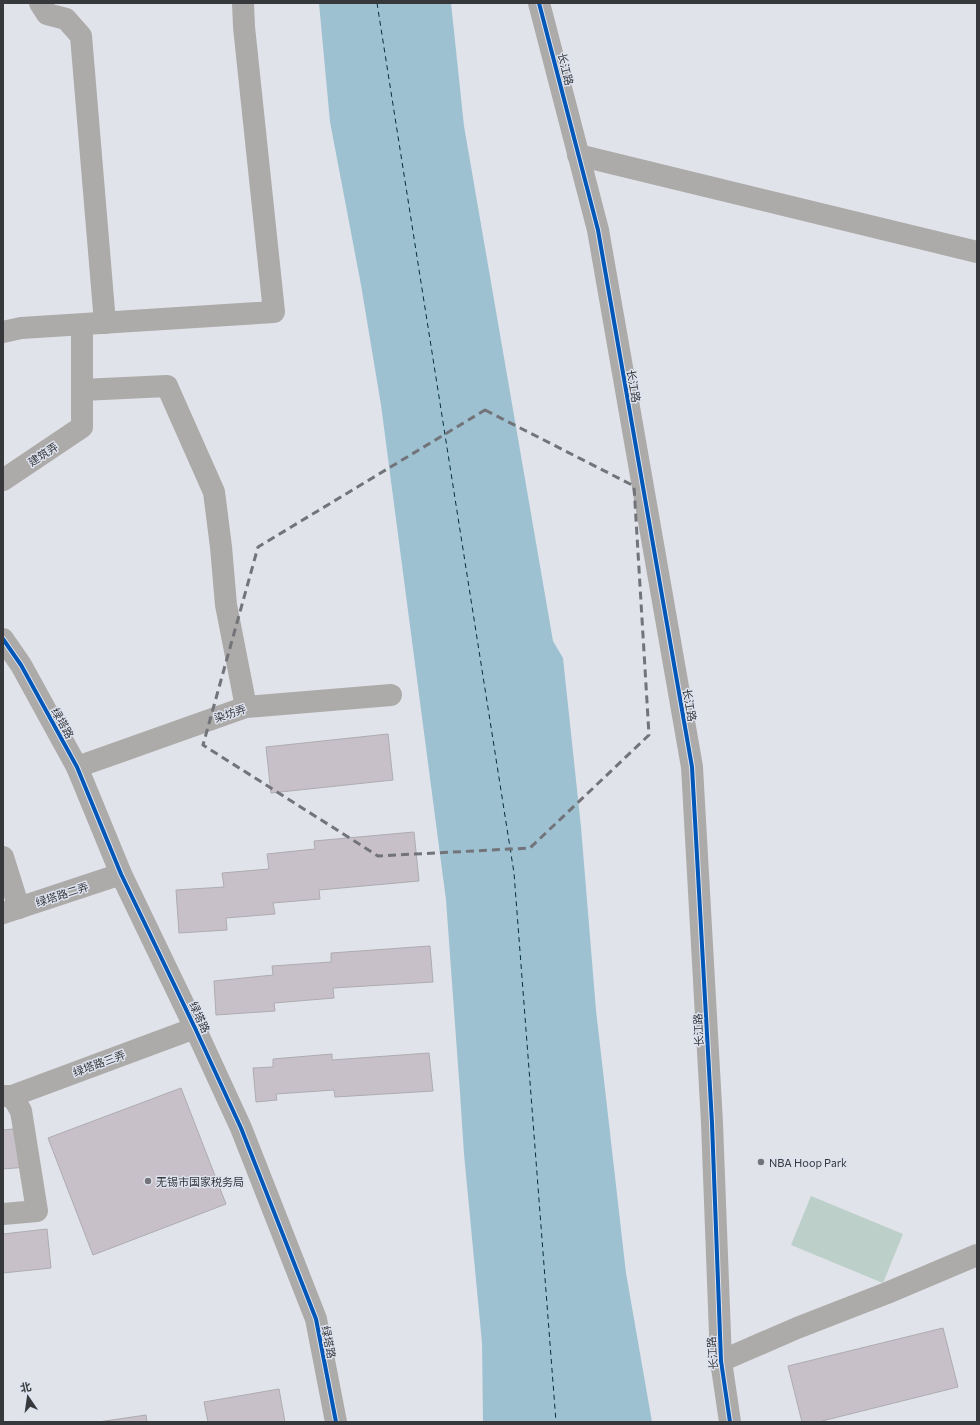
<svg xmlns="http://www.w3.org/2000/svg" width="980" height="1425" font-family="Commissioner,'Noto Sans SC',sans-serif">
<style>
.green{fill:#bccfc8}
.water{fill:#9ec1d2}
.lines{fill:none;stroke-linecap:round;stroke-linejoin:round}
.ferry{stroke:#02303f;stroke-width:1;stroke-dasharray:5 4;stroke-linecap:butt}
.building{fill:#c8c0c8;stroke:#adacb0}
.minor{stroke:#acaba9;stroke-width:22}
.cycleway-casing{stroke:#dde2ee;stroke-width:6}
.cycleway{stroke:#0057b8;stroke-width:4}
.marked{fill:none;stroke:#727479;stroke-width:3;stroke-dasharray:8 5;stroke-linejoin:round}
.poi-dot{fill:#727479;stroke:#dde2ee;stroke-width:1.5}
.labels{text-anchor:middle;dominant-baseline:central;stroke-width:3;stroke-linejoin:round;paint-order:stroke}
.street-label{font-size:11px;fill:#36383c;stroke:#dde2ee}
.poi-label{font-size:11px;fill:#36383c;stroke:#dde2ee;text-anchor:start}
</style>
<rect width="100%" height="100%" fill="#e1e3ea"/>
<path class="green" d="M811 1196 903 1234 883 1283 791 1245Z"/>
<path class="water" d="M319 3H451L464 126 553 641 563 658 581 827 596 1010 626 1273 652 1422H483L482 1343 464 1154 460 1093 446 900 381 405 361 285 330 122Z"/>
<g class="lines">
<path class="ferry" d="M377 3 514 873 556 1422"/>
</g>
<g class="building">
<path d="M388 734 393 780 271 793 266 747Z"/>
<path d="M414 832 419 881 319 890 320 899 273 903 275 914 226 918 227 930 179 933 176 890 224 887 222 873 269 869 267 854 315 849 314 841Z"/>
<path d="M430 946 433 982 333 988 334 998 274 1003 275 1011 216 1015 214 981 273 975 272 966 331 962V953Z"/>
<path d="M429 1053 433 1091 335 1097 334 1090 276 1094 277 1100 256 1102 253 1068 273 1067V1059L332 1054V1060Z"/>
<path d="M181 1088 226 1204 93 1255 48 1138Z"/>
<path d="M23 1128 27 1167 3 1169V1130Z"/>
<path d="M47 1229 51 1268 3 1273V1234Z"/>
<path d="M943 1328 958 1387 818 1422H802L788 1366Z"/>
<path d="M279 1389 285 1422H208L204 1402Z"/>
<path d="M146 1415 147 1422H98Z"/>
</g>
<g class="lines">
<g class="minor">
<path d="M40 3 47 14 66 19 81 36 105 323"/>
<path d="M539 3 598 230 692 767 712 1123 721 1361 730 1422"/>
<path d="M578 155 977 252"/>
<path d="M3 332 21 328 274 312 244 27 243 3"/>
<path d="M82 390 167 386 214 492 221 547 226 605 246 707"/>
<path d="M3 480 82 427V325"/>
<path d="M3 639 21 665 77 767 121 874 195 1028 241 1128 316 1319 336 1422"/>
<path d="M77 767 246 707 391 695"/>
<path d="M3 857 19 908"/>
<path d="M3 913 121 874"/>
<path d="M3 1096H12L195 1028"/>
<path d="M3 1214 37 1211 21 1111 12 1096"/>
<path d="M721 1361 797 1328 887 1293 977 1255"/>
</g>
<g class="cycleway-casing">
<g id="cycleway">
<path d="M539 3 598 230 692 767 712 1123 721 1361 730 1422"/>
<path d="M3 639 21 665 77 767 121 874 195 1028 241 1128 316 1319 336 1422"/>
</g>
</g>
<use href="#cycleway" class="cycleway"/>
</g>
<path class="marked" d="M485 410 634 486 649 735 530 848 378 856 203 745 258 547Z"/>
<g class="poi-dot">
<circle cx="761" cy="1162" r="4"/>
<circle cx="148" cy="1181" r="4"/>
</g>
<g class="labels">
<g class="street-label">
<text transform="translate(566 69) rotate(76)">长江路</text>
<text transform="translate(634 386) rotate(80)">长江路</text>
<text transform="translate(43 454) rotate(-33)">建筑弄</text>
<text transform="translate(690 705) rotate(80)">长江路</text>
<text transform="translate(230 713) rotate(-18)">染坊弄</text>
<text transform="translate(63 723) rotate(61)">绿塔路</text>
<text transform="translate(62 894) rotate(-18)">绿塔路二弄</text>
<text transform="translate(200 1017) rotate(65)">绿塔路</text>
<text transform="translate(698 1030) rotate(-93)">长江路</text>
<text transform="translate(99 1063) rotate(-20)">绿塔路三弄</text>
<text transform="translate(329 1342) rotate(79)">绿塔路</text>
<text transform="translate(712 1353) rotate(-94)">长江路</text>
</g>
<g class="poi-label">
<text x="769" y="1162">NBA Hoop Park</text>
<text x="156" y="1181">无锡市国家税务局</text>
</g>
</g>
<rect width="980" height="1425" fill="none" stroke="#36383c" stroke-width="8"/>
<g transform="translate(28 1397) rotate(347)" stroke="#dde2ee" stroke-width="3" paint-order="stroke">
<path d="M0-3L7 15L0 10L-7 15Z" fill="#36383c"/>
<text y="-6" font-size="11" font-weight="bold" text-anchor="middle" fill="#36383c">北</text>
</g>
</svg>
